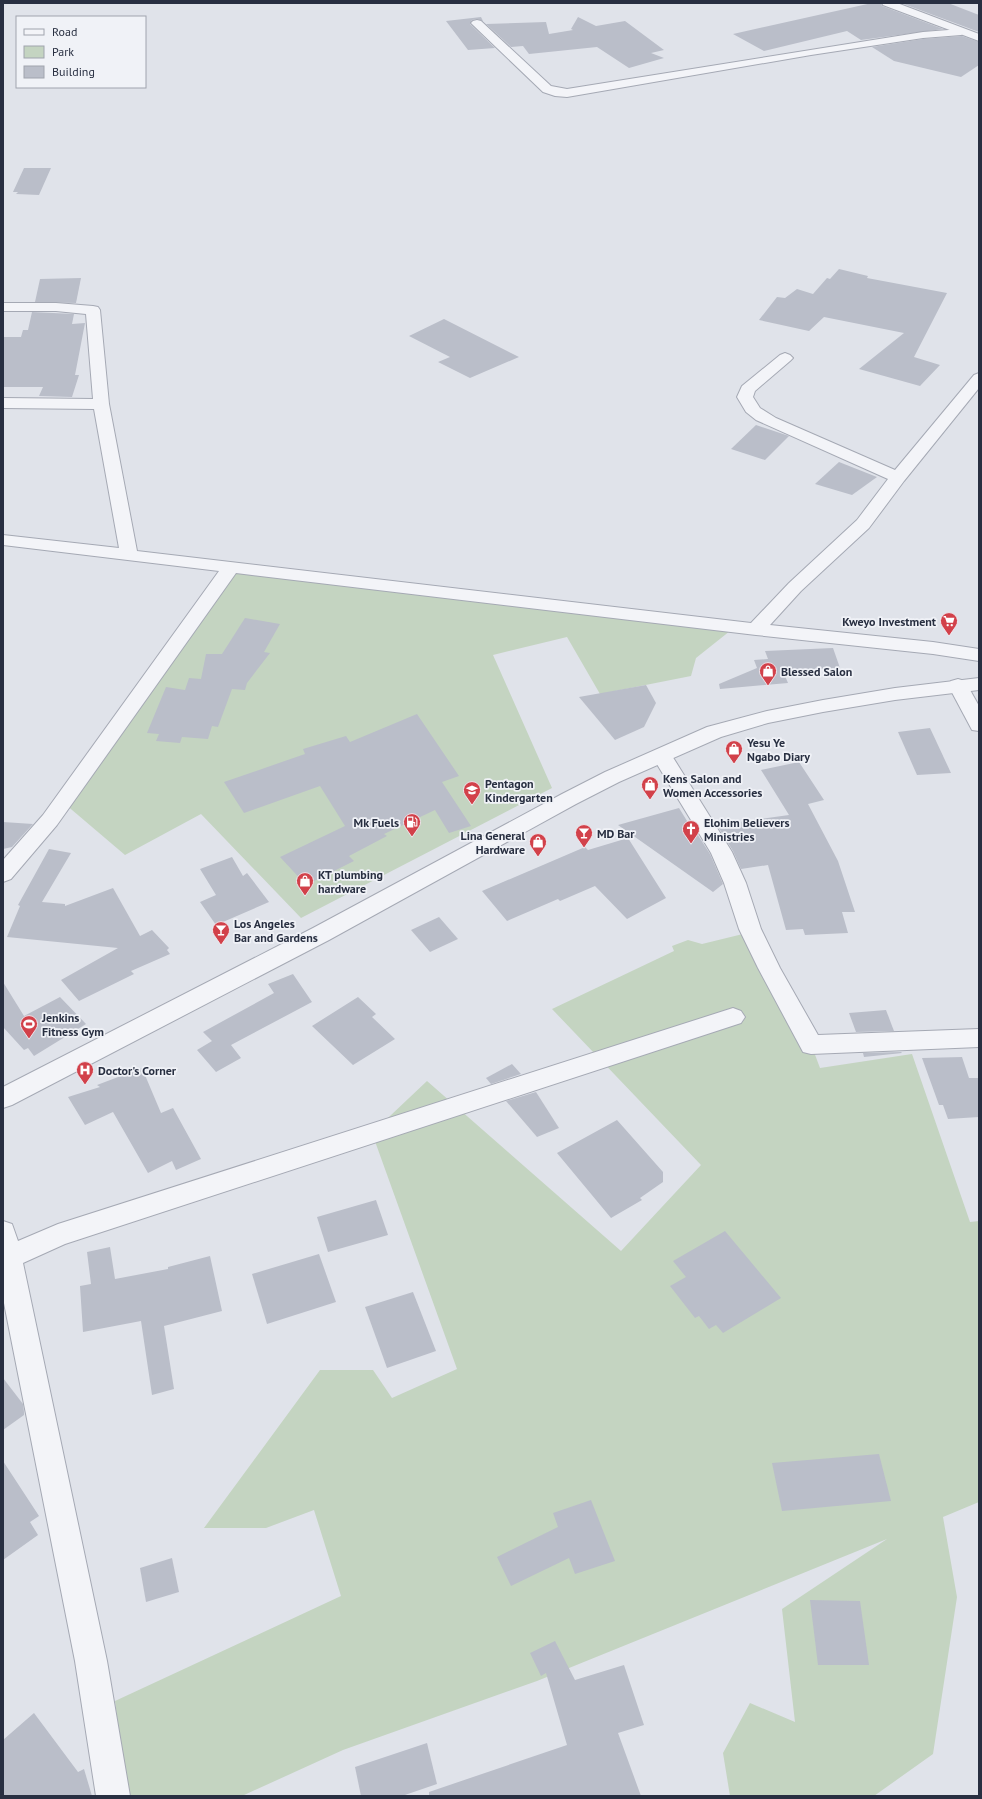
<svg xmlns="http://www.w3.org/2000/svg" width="982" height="1799" font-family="'PT Sans',sans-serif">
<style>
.green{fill:#c4d4c1}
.building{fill:#babec9}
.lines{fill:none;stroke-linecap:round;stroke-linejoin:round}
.minor-casing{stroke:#a5a9b4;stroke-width:2}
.tertiary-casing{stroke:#a5a9b4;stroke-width:2}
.minor{fill:#f3f4f8;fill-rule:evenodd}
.tertiary{fill:#f3f4f8;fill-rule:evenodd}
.labels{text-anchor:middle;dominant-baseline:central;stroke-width:3.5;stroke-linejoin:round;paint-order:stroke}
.poi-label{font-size:12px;font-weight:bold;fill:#282f41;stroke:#f0f2f7;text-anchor:start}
</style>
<rect width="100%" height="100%" fill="#e0e3ea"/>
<g class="green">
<path d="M240 564 740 623 696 658 691 676 600 694 567 637 493 655 552 788 301 918 201 814 125 855 65 804Z"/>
<path d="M747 933 796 1004 820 1068 912 1054 970 1222 979 1221V1502L943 1517 957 1597 933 1754 874 1796H730L723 1753 750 1703 795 1722 782 1609 887 1539 537 1681 343 1750 242 1796H127L115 1701 341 1596 314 1510 266 1528H204L320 1370H373L392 1398 457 1369 372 1133 427 1081 621 1251 701 1165 552 1009 674 951 672 946 688 940 702 944Z"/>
</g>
<g class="building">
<path d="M872 3H881L882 6 943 29 861 40 847 31 764 51 733 34Z"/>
<path d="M901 3H948L979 15V32Z"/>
<path d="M481 17 483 21 477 19 472 20 470 24 495 48 468 50 446 21Z"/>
<path d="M578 17 596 26 625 21 664 50 651 53 664 58 629 68 597 47 529 54 523 46 511 47 486 24 546 22 549 34 573 30 571 29Z"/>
<path d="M962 36 979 42V65L961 77 894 61 872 47 923 39Z"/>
<path d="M24 168H51L39 195 16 194 18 192H13Z"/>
<path d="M839 269 868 276 867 278 947 293 914 357 940 365 920 386 859 369 904 333 824 317 809 331 759 320 777 297 785 298 797 289 813 294 827 278 830 279Z"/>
<path d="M81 278 76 303 35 302 40 279Z"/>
<path d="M32 312 74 314 72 324 85 323 75 375H79L72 397 39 396 43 387H3V337H21L23 330H28Z"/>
<path d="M444 319 519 357 470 378 438 362 450 357 409 336Z"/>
<path d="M756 425 789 436 765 460 731 449Z"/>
<path d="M839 462 877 477 852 495 815 484Z"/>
<path d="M245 618 280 624 264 652 270 653 247 683 245 690 232 689 218 727 212 726 208 739 182 737 180 743 156 741 159 734 147 733 166 687 185 690 189 678 201 679 206 654H222Z"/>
<path d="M833 648 840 668 783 671 788 683 720 689 719 684 757 668 754 660 768 659 765 651Z"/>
<path d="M646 685 656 703 644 727 615 740 579 697Z"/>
<path d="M417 714 459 776 442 782 471 826 449 833 435 810 384 834 387 836 349 856 354 861 306 885 280 857 345 826 320 786 244 813 224 782 305 754 303 749 346 736 350 742Z"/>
<path d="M930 728 951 773 917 775 898 732Z"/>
<path d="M799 762 824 800 808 804 838 861 855 912H842L848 933 805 935 803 929 786 930 768 865 741 869 733 851 717 825 789 815 761 770Z"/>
<path d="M679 808 692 829H694L710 854 723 884 713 892 618 825Z"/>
<path d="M3 822 33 824 12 847 3 849Z"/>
<path d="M628 838 666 898 627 919 595 886 560 901 558 899 507 921 482 891 585 847 588 850Z"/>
<path d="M49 849 71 853 42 902 65 904V906L113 888 140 936 152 930 169 948 167 950 170 954 131 971 134 974 79 1001 61 980 118 948 7 937 20 906 18 905Z"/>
<path d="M232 857 243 876 247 873 269 902 216 925 200 902 216 895 200 869Z"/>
<path d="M439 917 458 939 430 952 411 930Z"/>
<path d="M293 974 312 1002 231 1045 241 1058 216 1072 197 1050 212 1041 203 1032 274 993 268 984Z"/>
<path d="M3 982 24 1016 60 997 86 1024 34 1056 28 1048 24 1050 3 1027Z"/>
<path d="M358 997 376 1014 372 1017 395 1039 353 1065 312 1026Z"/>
<path d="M886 1010 894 1031 856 1032 849 1013Z"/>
<path d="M901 1052 902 1053 864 1057 863 1053Z"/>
<path d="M962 1057 969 1078H979V1117L948 1119 943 1105H939L922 1058Z"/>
<path d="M512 1064 521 1074 491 1084 486 1078Z"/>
<path d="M142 1068 161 1113 173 1108 201 1159 176 1170 172 1161 148 1173 113 1112 85 1125 68 1097 100 1087 97 1085Z"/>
<path d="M536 1092 559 1128 537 1137 506 1101Z"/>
<path d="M617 1120 663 1172V1182L640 1198 642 1200 611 1218 557 1153Z"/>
<path d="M376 1200 388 1235 328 1252 317 1217Z"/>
<path d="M725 1231 781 1298 723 1333 716 1325 709 1329 699 1316 695 1318 670 1286 686 1277 673 1261Z"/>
<path d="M110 1247 115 1279 168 1269V1267L210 1256 222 1311 164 1326 174 1389 152 1395 141 1321 83 1332 80 1286 91 1284 87 1252Z"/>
<path d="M319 1254 336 1302 267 1324 252 1274Z"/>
<path d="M413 1292 436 1351 387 1368 365 1307Z"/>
<path d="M3 1378 23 1404 24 1412V1415L3 1430Z"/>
<path d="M879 1454 891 1501 782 1511 772 1463Z"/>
<path d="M3 1461 39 1516 30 1522 38 1535 3 1560Z"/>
<path d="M591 1500 615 1561 575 1574 569 1558 511 1586 497 1557 558 1527 553 1513Z"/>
<path d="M172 1558 179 1592 146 1602 140 1568Z"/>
<path d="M810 1600 860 1601 869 1665H818Z"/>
<path d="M555 1641 575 1680 624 1665 644 1725 618 1733 641 1796H429V1792L567 1745 546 1673 541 1676 530 1653Z"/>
<path d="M34 1713 78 1772 84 1769 92 1796H3V1740Z"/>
<path d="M427 1743 437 1784 402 1796H361L355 1767Z"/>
</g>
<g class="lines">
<g class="minor-casing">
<g id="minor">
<path d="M477 20 481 21 551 86 567 89 923 32 961 29 967 32 961 35 923 38 811 55 567 97 555 96 543 92 473 25 471 23 473 21Z"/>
<path d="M3 303H56L93 306 98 307 100 310 109 404 137 551 751 623 789 583 857 520 888 479 756 420 746 412 737 397 742 386 780 355 785 353 790 355 793 358 790 361 755 391 753 397 760 408 776 418 895 470 974 375 979 373V388L904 481 869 528 801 591 770 625 933 642 979 649V661L933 654 756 635 236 573 57 825 11 879 3 882V860L43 815 219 571 3 545V535L119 548 94 409 3 408V398L93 399 86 314 56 311H3Z"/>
<path d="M958 679 965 681 979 706V731L972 730 948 685 951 681Z"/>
<path d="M662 749 669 751 732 852 746 883 761 929 780 968 818 1035 979 1029V1047L811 1054 803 1052 758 968 739 929 724 883 711 853 652 756 655 751Z"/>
<path d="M733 1008 741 1011 745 1017 741 1023 65 1244 23 1263 107 1661 130 1796H96L75 1661 3 1298V1221L12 1224 18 1241 58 1224Z"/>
</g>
</g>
<g class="tertiary-casing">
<g id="tertiary">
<path d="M882 3H897L979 34V41L883 5Z"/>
<path d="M979 678V690L895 700 823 712 768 723 721 737 619 782 576 804 329 940 12 1105 3 1108V1087L313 928 562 794 605 772 707 727 767 711 823 700 895 688Z"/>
</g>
</g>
<use href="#minor" class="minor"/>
<use href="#tertiary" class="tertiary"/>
</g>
<defs>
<g id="supermarket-pin" transform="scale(0.9)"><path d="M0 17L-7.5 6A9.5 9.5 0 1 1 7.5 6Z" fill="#d2414a" stroke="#f0f2f7"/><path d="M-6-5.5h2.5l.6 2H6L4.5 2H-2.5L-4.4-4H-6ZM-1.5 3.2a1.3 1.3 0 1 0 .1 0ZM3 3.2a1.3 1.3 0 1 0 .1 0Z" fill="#fff"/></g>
<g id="shop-pin" transform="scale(0.9)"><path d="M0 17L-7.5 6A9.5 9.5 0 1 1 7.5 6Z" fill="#d2414a" stroke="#f0f2f7"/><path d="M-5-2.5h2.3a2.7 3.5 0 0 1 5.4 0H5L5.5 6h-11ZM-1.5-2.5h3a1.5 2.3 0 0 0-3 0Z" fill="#fff"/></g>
<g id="school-pin" transform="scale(0.9)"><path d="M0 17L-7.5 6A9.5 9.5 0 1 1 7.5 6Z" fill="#d2414a" stroke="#f0f2f7"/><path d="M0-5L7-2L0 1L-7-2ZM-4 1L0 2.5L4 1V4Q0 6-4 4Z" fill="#fff"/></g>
<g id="fuel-pin" transform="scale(0.9)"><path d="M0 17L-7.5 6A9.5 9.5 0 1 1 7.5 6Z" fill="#d2414a" stroke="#f0f2f7"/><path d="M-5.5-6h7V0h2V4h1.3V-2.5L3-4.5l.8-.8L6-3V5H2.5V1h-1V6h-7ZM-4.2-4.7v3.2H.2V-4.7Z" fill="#fff"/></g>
<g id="church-pin" transform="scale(0.9)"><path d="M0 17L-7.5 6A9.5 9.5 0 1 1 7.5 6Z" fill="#d2414a" stroke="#f0f2f7"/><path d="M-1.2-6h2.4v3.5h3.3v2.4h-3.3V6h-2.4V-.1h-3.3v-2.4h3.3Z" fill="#fff"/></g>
<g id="bar-pin" transform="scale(0.9)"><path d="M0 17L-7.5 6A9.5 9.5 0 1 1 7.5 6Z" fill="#d2414a" stroke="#f0f2f7"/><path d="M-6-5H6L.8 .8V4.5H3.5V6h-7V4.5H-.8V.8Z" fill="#fff"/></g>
<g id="stadium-pin" transform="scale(0.9)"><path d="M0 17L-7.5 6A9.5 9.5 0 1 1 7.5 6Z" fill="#d2414a" stroke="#f0f2f7"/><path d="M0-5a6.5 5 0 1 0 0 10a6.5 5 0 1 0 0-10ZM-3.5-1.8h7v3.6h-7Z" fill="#fff"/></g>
<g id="hospital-pin" transform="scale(0.9)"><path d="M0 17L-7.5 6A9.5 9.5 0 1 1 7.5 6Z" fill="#d2414a" stroke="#f0f2f7"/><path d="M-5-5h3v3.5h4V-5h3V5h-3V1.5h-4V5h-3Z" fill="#fff"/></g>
</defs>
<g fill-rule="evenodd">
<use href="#supermarket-pin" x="949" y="621"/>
<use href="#shop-pin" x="768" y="671"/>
<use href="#shop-pin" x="734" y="749"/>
<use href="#shop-pin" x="650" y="785"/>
<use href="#school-pin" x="472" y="790"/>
<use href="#fuel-pin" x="412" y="822"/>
<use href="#church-pin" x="691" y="829"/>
<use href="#bar-pin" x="584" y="833"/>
<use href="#shop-pin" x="538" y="842"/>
<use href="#shop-pin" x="305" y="881"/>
<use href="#bar-pin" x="221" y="930"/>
<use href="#stadium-pin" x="29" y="1024"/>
<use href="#hospital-pin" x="85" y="1070"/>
</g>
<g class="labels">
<g class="poi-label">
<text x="936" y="621" text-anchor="end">Kweyo Investment</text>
<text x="781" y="671">Blessed Salon</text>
<text x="747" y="742">Yesu Ye<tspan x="747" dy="14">Ngabo Diary</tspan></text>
<text x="663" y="778">Kens Salon and<tspan x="663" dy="14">Women Accessories</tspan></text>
<text x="485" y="783">Pentagon<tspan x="485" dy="14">Kindergarten</tspan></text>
<text x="399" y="822" text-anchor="end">Mk Fuels</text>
<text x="704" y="822">Elohim Believers<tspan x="704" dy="14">Ministries</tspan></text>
<text x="597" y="833">MD Bar</text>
<text x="525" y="835" text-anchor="end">Lina General<tspan x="525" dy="14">Hardware</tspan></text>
<text x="318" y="874">KT plumbing<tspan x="318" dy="14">hardware</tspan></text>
<text x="234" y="923">Los Angeles<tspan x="234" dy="14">Bar and Gardens</tspan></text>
<text x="42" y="1017">Jenkins<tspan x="42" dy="14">Fitness Gym</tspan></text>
<text x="98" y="1070">Doctor's Corner</text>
</g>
</g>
<rect width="982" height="1799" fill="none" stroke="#282f41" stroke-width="8"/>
<rect x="16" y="16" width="130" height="72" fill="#f0f2f7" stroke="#a0a4ae"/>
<rect x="24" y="29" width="20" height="6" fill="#f3f4f8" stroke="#a0a4ae"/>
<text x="52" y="36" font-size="12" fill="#282f41">Road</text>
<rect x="24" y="46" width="20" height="12" fill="#c4d4c1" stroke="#a0a4ae"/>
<text x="52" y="56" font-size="12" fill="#282f41">Park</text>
<rect x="24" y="66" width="20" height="12" fill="#babec9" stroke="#a0a4ae"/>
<text x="52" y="76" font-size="12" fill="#282f41">Building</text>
</svg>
